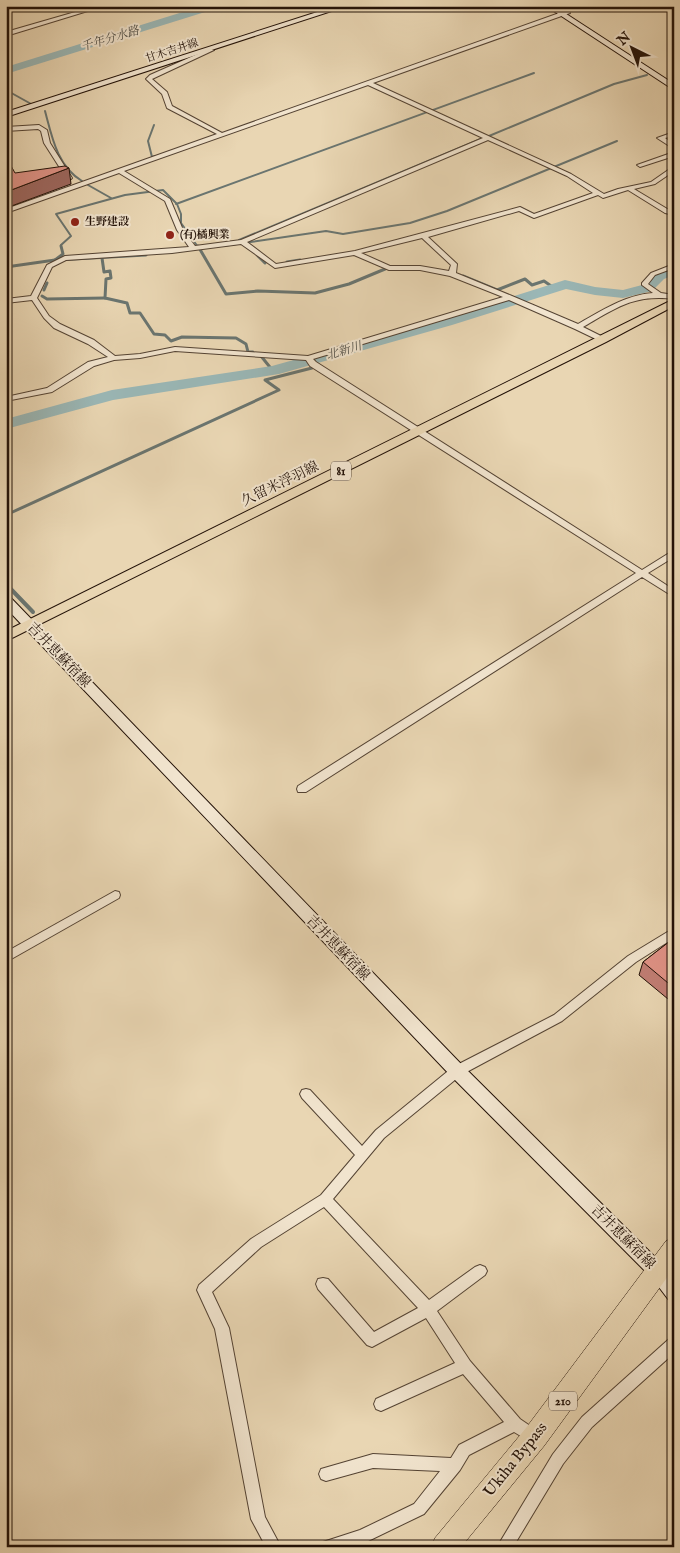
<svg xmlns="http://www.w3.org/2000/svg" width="680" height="1553" font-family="'IM FELL English','Noto Serif JP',serif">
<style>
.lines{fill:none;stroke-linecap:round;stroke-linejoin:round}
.stream-far2{stroke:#6a7570;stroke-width:2}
.stream-far1{stroke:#6a7570;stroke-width:3}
.stream{stroke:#6a7570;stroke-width:4}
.river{fill:#9ab7b6;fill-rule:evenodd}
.street-casing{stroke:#544333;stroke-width:2}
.secondary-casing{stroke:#231208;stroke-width:2}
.primary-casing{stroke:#231208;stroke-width:2}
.highway-casing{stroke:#231208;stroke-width:1}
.street{fill:#f1e4ce;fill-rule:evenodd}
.secondary{fill:#f1e4ce;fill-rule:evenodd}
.primary{fill:#e9d6b3;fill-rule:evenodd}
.highway{fill:#e9d6b3;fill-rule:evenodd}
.wall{fill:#c17e74;stroke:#231208}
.shaded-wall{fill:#9d675e;stroke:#231208}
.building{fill:#e09387;stroke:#231208}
.poi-dot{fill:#8f2418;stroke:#f1e4ce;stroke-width:2}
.labels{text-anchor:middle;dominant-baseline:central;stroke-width:4;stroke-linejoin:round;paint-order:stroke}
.far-street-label{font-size:11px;fill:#231208;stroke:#f1e4ce}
.far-poi-label{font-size:11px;font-weight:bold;fill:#231208;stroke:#f1e4ce;text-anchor:start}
.far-water-label{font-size:12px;font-style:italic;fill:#4d4c45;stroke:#f1e4ce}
.shield{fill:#f1e4ce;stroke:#615143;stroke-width:1}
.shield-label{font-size:12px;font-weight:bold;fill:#231208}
.street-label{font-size:14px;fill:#231208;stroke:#f1e4ce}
.near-street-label{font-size:16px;fill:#231208;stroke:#f1e4ce}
</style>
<rect width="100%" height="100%" fill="#e9d6b3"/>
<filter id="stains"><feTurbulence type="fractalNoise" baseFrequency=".004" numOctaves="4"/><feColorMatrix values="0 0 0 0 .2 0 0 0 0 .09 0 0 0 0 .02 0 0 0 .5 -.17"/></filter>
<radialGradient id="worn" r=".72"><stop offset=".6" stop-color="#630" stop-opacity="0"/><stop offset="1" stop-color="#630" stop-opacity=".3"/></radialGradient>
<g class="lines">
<g class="stream-far2">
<path d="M6 90 33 105"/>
<path d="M45 111C52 137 57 166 82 181"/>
<path d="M154 125 148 141 152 157 155 156"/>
<path d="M489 136 614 84 647 75"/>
<path d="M88 185 111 198"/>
<path d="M176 204 534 73"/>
<path d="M239 240 483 138"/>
<path d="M223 246 326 231 343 234 410 223 447 211 617 141"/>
<path d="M61 247V245L71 236 56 214 125 195 163 190 177 204 181 214V223L198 247"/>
</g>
<g class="stream-far1">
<path d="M198 246 226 294 258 291 315 293 349 284 385 269"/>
<path d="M258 256 265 263"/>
<path d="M102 258 104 272 110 271 111 278 106 279 105 298 127 303 130 313H140L154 334 165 335 171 341 182 337 236 338 246 344 248 352H253"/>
<path d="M55 260 63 254 61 246"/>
<path d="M287 262 300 260"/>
<path d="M6 267 55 260 146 255"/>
<path d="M463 276 497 290 525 279 532 285 544 281 554 288"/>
<path d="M44 290 47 283"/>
<path d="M42 296 47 299 105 298"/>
<path d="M261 356 273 371"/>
<path d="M6 515 279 390 265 380 312 368"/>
</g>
<path class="stream" d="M6 584 33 612"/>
<g class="river">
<path d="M202 6H219L218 8 6 74V67Z"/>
<path d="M674 266V275L664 279 652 291 623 298 595 295 566 289 452 325 279 374 113 400 6 429V419L112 390 272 366 442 319 565 280 595 287 623 290 642 285 654 273Z"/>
</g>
<g class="street-casing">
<g id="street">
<path d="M96 6H104L6 36V32Z"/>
<path d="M562 6H567L570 13 373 83 571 174 604 194 618 189 651 182 674 166V171L655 184 634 189 669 210 674 211V215L665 213 628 190 603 198 598 195 534 218 519 211 428 237 457 264 456 273 512 296 578 324C601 311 625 295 653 293L642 285V283L651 273 674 264V268L655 275 648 284 661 293 674 295V299C634 294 616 308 583 327L605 338 606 340 602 342 575 329 509 300 313 359 316 362 642 570 674 550V557L648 573 674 590V597L642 577 306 792H298L297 789 298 786 636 573 310 366 306 360 175 351 140 358 114 360 94 366 52 392 6 401V397L47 388 88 362 108 357 88 344 54 328 44 318 32 300 6 303V299L31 296 47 265 65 256 189 247 177 230 165 201 119 173 6 213V209L217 134 167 108 162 94 146 79 150 75 209 49 214 50 152 79 167 92 172 106 222 133 565 11ZM368 85 483 138 241 240 195 246 183 230 170 199 124 171ZM488 140 567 176 593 193 534 214 520 207 355 251 276 264 247 242ZM422 238 451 265 449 271 420 266H390L361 253ZM241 244 275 268 354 255 389 270H420L450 276 503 297 308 356 175 347 140 354 115 356 94 340 60 324 49 316 37 298 52 267 66 260 172 253Z"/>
<path d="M39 125 47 130 50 143 72 178 71 179H67L44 143 41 131 38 129 6 131V127Z"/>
<path d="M674 132V136L665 138 674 144V149L657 138Z"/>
<path d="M674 152V156L640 167 637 165Z"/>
<path d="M115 891 119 892 120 895 119 898 6 962V952Z"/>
<path d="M674 928V938L636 962 562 1021 461 1075 384 1138 333 1199 429 1300 475 1267 480 1265 485 1267 487 1271 485 1275 437 1311 470 1361 520 1419 539 1432 541 1437 539 1442 534 1444 514 1432 469 1455 460 1470 424 1514 362 1544 354 1547H321L323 1542 360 1530 414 1504 440 1471 373 1468 326 1481 321 1479 319 1474 321 1469 373 1454 451 1458 459 1445 504 1422 463 1374 381 1411 376 1409 374 1404 376 1399 455 1363 426 1318 372 1347 367 1345 318 1289 316 1284 318 1279 323 1278 328 1279 374 1332 418 1308 324 1207 261 1247 212 1292 229 1328 265 1517 281 1547H266L251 1519 215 1329 197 1290 199 1285 251 1239 321 1195 355 1155 302 1098 300 1094 302 1090 306 1089 310 1090 362 1146 376 1130 453 1067 554 1015 628 956Z"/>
<path d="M674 1337V1353L592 1427 563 1464 513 1547H497L553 1454 582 1417 669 1339Z"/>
</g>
</g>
<g class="secondary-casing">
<g id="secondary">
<path d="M336 6H347L6 117V112Z"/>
<path d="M546 6H554L674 84V90Z"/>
<path d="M6 596 10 597 463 1066 664 1266 674 1278V1302L668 1299 652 1278 451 1076 6 608Z"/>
</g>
</g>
<g class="primary-casing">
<path id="primary" d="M674 299V306L606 342 6 641V631Z"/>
</g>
<g class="highway-casing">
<path id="highway" d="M674 1238V1268L544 1446 461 1547H431L435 1538 526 1428 666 1241Z"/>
</g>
<use href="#street" class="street"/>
<use href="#secondary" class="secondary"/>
<use href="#primary" class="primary"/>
<use href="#highway" class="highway"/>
</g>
<path class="wall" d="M674 938V1004L639 975 643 962Z"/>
<path class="shaded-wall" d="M69 168 71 184 6 208V192Z"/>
<g class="building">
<path d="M10 164 15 173 65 166 69 168 6 192V165Z"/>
<path d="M674 938V988L643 962Z"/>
</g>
<g class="poi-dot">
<circle cx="75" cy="222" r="5"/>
<circle cx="170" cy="235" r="5"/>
</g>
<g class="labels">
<g class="far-street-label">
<text transform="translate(172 51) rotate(-18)">甘木吉井線</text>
</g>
<g class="far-poi-label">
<text x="85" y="222">生野建設</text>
<text x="180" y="235">(有)橘興業</text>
</g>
<g class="far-water-label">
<text transform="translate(110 39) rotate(-17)">千年分水路</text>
<text transform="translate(344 351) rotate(-17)">北新川</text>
</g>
<g class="shield">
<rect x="331" y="461.5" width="20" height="19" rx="4"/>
<rect x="549" y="1391.5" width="28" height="19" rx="4"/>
</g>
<g class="shield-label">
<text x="341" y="471">81</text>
<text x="563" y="1401">210</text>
</g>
<g class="street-label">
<text transform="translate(280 484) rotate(-26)">久留米浮羽線</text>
<text transform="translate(59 655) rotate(46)">吉井恵蘇宿線</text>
<text transform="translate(338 948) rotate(46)">吉井恵蘇宿線</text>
<text transform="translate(623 1237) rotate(45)">吉井恵蘇宿線</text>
</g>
<g class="near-street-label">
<text transform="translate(516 1460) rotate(-51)">Ukiha Bypass</text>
</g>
</g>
<rect width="680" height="1553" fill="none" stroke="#e9d6b3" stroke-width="25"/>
<rect x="8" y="8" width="665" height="1538" fill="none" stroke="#231208" stroke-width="2.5"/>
<rect x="12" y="12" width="655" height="1528" fill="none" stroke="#231208"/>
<g transform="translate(632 48) rotate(318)" stroke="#f1e4ce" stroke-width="4" paint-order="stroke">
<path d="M0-4L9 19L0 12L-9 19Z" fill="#231208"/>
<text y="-8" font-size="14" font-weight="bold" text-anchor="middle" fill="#231208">N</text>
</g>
<rect width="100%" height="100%" filter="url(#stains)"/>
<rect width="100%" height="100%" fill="url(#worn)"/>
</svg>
